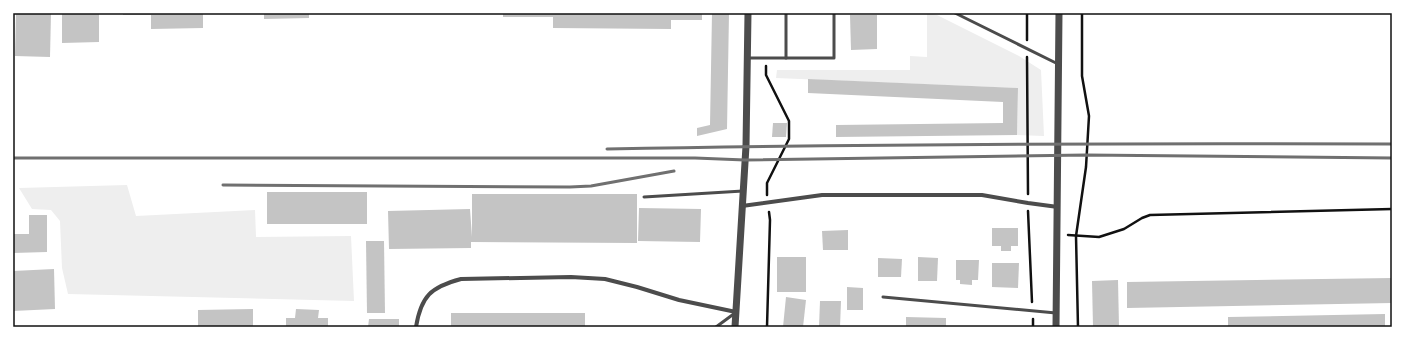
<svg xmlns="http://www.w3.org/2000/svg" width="1405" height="340" font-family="'PT Sans Narrow',sans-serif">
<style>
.green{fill:#eee}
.building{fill:#c4c4c4}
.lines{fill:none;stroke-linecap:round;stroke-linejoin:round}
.path{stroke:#111;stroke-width:2.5}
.service{stroke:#4c4c4c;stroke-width:3}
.minor{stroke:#4c4c4c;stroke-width:4}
.tertiary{stroke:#4c4c4c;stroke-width:7}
.rail{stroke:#707070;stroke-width:3}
.neatline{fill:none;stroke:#111;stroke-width:1.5}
</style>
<rect width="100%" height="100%" fill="#fff"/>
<g class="green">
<path d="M927 13 937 15 1019 56 1041 70 1044 136 1017 135 1018 88 776 78 777 70H910V56L927 57Z"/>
<path d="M127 185 136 216 255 210 256 237 351 236 354 301 68 294 62 268 60 221 51 210 32 209 19 188Z"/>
</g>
<g class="building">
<path d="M16 13H51L50 57 15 56Z"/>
<path d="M123 13H203V28L151 29V15H123Z"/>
<path d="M264 13H309V18L264 19Z"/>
<path d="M503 13H702V20H671V29L553 28V17H503Z"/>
<path d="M712 13H729L727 129 697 136V128L710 125Z"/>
<path d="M62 14H99V42L62 43Z"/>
<path d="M850 15H877V49L851 50Z"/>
<path d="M808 79 1018 88 1017 135 836 137V125L1003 123V102L808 93Z"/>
<path d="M773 123H787L786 137H772Z"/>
<rect x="267" y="192" width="100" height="32"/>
<path d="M472 194H637V243L471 242V248L389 249 388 211 470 209 472 237Z"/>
<path d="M639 208 701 209 700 242 638 241Z"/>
<path d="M29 215H47V252L13 253V234H29Z"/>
<path d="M992 228H1018V246H1011V251H1001V246H992Z"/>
<path d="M848 230V250H823L822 231Z"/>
<path d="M366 241H384L385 313H367Z"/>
<rect x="777" y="257" width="29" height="35"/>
<path d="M918 257 938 258 937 281H918Z"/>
<path d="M878 258 902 259 901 277H878Z"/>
<path d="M956 260H979L978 280H972V285L960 284V280H956Z"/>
<path d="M992 263H1019L1018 288 992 287Z"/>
<path d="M54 269 55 309 13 311V271Z"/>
<path d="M1392 278V303L1127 308V282Z"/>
<path d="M1118 280 1119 327H1093L1092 281Z"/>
<path d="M847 287 863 288V310H847Z"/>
<path d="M786 297 806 300 803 327H783Z"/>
<path d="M820 301H841L840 327H819Z"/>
<path d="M253 309V326L198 327V310Z"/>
<path d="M296 309 319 310 318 318H328V327H286V318H295Z"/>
<rect x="451" y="313" width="134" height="14"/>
<path d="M1385 314V327H1228V317Z"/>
<path d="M906 317 946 318V327H906Z"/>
<path d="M369 319H399V327H368Z"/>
</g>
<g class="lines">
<g class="path">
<path d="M1027 13V40"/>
<path d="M1027 57 1028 194"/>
<path d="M766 66V75L789 121V139L767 183V195"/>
<path d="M1028 211 1032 302"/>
<path d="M1068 235 1099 237 1124 229 1142 218 1150 215 1392 209"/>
<path d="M767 327 770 220 769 212"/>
<path d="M1033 327V319"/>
<path d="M1078 327 1076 236 1086 167 1089 116 1082 76V13"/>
</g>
<g class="service">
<path d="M955 13 1058 64"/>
<path d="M747 58H834V13"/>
<path d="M786 58V13"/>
<path d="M644 197 743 191"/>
<path d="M883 297 1056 313"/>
<path d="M716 327 735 313"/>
</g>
<g class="minor">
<path d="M742 206 822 195H982L1028 203 1058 207"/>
<path d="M416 327C421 296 431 287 461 279L571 277 605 279 637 287 679 300 736 312"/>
</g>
<g class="tertiary">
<path d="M735 327 746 146 748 13"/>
<path d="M1056 327 1059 13"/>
</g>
<g class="rail">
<path d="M607 149C869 144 1130 143 1392 144"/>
<path d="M13 158H695L745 160 1086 155 1392 158"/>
<path d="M223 185 570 187 591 186 674 171"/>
</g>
</g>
<rect width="1405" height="340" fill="none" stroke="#ffffff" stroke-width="28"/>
<rect x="14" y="14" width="1377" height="312" class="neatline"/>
</svg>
